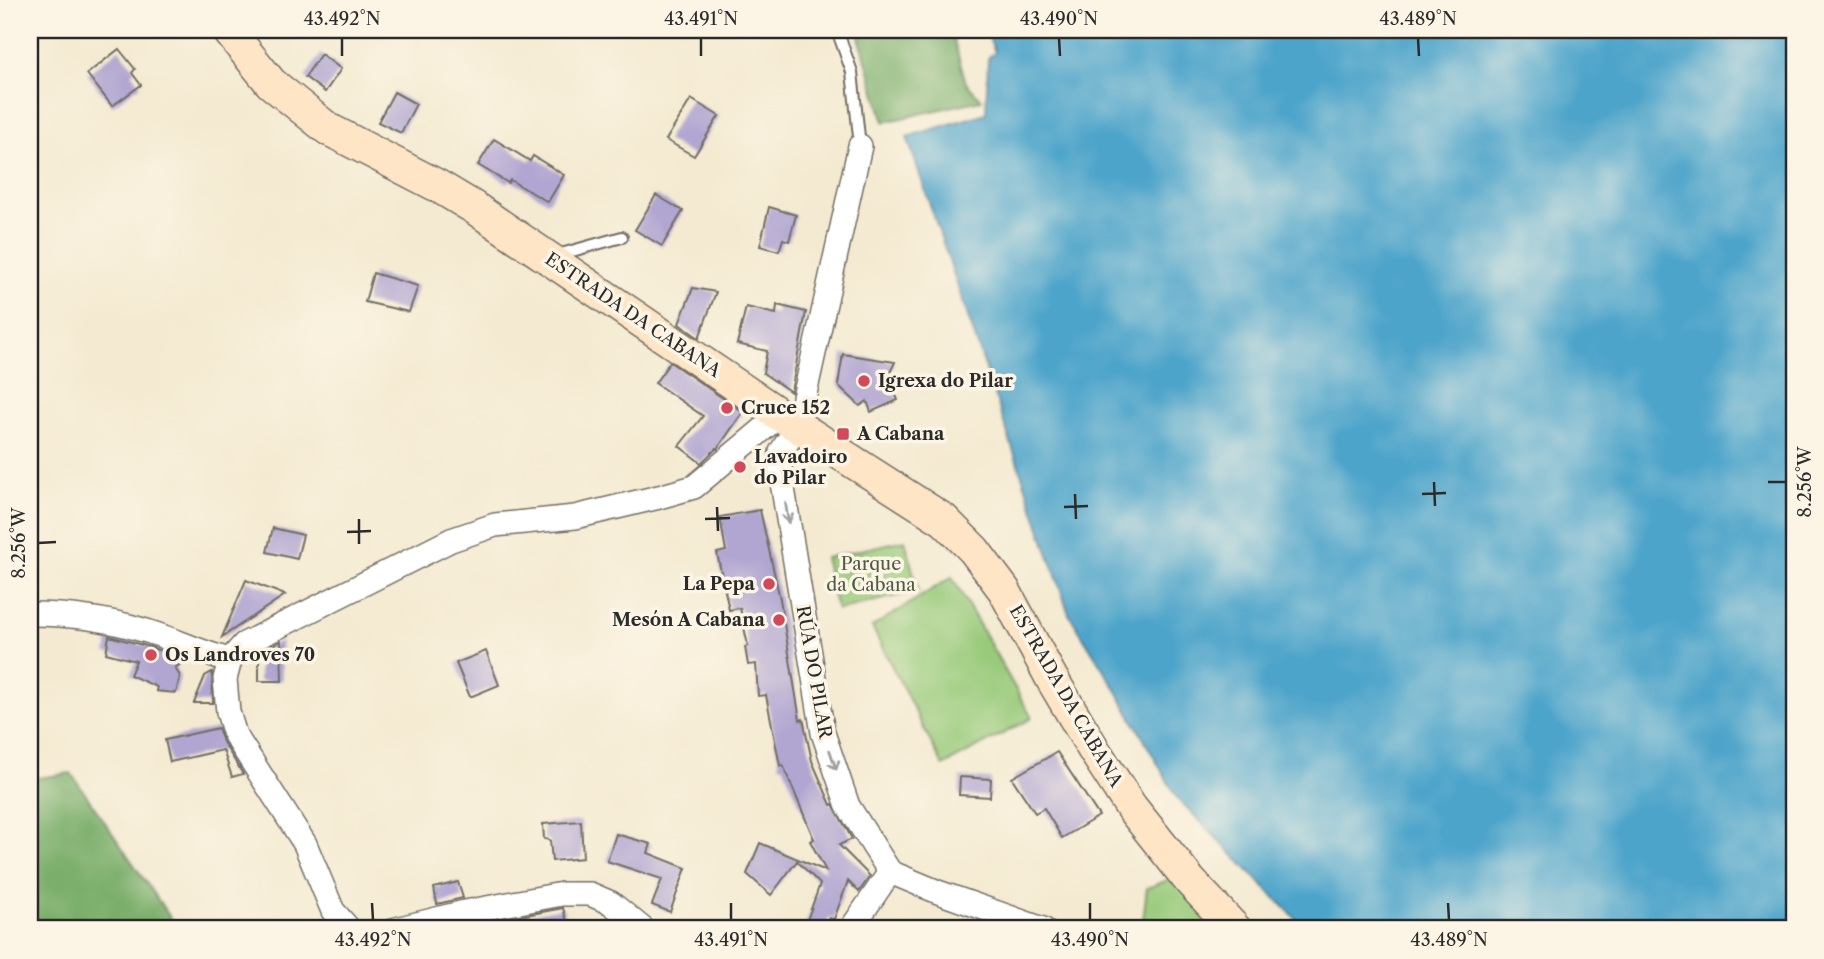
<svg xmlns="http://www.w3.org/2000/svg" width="1824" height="959" font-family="'Libre Caslon Text',serif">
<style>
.green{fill:#98ca7a;stroke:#627a52;stroke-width:2}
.forest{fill:#7aae6a;stroke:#526c4a;stroke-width:2}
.water{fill:#4ea4cb;stroke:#3c687b;stroke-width:2}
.building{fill:#b1a6d1}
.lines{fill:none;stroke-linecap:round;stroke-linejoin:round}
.lane-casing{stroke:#716e65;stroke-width:14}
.street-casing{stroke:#716e65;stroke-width:26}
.secondary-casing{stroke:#716e65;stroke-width:35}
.lane{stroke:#fff;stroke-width:10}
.street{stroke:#fff;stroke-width:23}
.secondary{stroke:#fee5c5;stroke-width:32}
.oneway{stroke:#a0a0a0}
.ticks{fill:none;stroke:#2b2b2b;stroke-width:2.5}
.poi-dot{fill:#d1495b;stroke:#fcf5e5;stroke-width:2.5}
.labels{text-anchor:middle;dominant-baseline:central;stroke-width:7;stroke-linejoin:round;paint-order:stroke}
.street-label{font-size:18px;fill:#2b2b2b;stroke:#fcf5e5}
.poi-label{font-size:18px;font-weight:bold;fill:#2b2b2b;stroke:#fcf5e5;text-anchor:start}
.park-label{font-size:18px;fill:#4c5b43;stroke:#fcf5e5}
.neatline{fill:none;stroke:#2b2b2b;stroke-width:2.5}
.ticks-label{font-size:18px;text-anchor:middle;fill:#2b2b2b}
</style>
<rect width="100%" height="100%" fill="#fcf5e5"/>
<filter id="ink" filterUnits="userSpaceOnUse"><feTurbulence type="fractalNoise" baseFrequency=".0143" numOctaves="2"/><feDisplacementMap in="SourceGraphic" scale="14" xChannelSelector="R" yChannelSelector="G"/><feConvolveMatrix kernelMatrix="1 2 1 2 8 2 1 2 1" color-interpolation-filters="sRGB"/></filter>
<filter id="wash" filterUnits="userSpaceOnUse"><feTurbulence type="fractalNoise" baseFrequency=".00686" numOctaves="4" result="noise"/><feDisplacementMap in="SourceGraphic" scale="28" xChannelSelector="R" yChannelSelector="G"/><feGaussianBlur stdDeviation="1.57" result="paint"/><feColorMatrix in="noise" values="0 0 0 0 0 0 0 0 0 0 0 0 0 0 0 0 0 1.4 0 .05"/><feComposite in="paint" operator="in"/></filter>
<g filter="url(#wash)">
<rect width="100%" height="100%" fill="#f4ead1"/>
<g class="green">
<path d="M905 540 918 591 837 610 825 558Z"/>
<path d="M952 577 1032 718 943 766 872 627Z"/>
<path d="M1174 878 1220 929H1158L1143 920 1147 888Z"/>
</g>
<g class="forest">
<path d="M857 30H951L966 83 982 100 884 122Z"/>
<path d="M71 773 178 929H30V779Z"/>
</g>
<path class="water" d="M986 30H1794V929H1306L1177 798 1115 688 1069 614 907 137 986 113 988 58 995 52Z"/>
<g id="blocks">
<g class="building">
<path d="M119 49 135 69 132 73 141 85 112 106 87 74Z"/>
<path d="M321 54 341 69 325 92 305 77Z"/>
<path d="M394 92 416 104 401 133 378 122Z"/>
<path d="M691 99 719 116 694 156 666 140Z"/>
<path d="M494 139 530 161 533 156 564 175 548 202 510 180 508 183 478 165Z"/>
<path d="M656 195 683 211 662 246 635 230Z"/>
<path d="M769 207 796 215 789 241 783 239 779 251 760 246Z"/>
<path d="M373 273 418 286 409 312 365 302Z"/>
<path d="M693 288 716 292 699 338 679 324Z"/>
<path d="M777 305 806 312 791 392 763 373 767 351 737 344 746 307 776 314Z"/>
<path d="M843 354 895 362 888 377 898 400 871 412 867 401 860 406 838 385Z"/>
<path d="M670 362 743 412 718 448V447L701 463 679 446 703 416 655 383Z"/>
<path d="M760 510 780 599 800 720 803 719 812 761 831 805 833 804 852 839 839 845 870 876 859 892 848 881 834 919 829 918 824 929 806 923 820 884 797 861 771 895 747 874 760 843 826 871 810 841 814 839 783 765 780 766 766 695 758 696 756 664 748 665 745 647 748 646 740 608 729 610 717 553 726 551 720 517Z"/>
<path d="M273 528 303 535 297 559 267 552Z"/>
<path d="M246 580 285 595 222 637Z"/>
<path d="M109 636 150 647 186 660 175 668 180 676 176 693 156 691 157 687 130 675 136 661 106 653Z"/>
<path d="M281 641 282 681H259V652Z"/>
<path d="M486 651 499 685 470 697 456 663Z"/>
<path d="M212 672 213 703H194L205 676Z"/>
<path d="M218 728 223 742 243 774 232 777 223 750 170 762 165 740Z"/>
<path d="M1057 752 1099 816 1062 838 1044 808 1035 813 1012 778Z"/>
<path d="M960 777 991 779 990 797 959 795Z"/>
<path d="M581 821 583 858 552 861 550 840 544 839 543 824Z"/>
<path d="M616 834 651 844 648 853 686 868 670 912 652 905 662 879 607 861Z"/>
<path d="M458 882 463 898 437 904 434 888Z"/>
<path d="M563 908 569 929H481L480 925 494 921Z"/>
</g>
</g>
</g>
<g filter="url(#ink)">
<use href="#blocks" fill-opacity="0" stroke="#716e65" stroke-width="2"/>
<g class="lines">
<g class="lane-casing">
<g id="lane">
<path d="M837 30 852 72 860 146"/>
<path d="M554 256 622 237"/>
</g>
</g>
<g class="street-casing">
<g id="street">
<path d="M860 146 798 425 781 452 780 470 823 733 848 806 890 872 938 892 1043 929"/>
<path d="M30 614C67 614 107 619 143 630 173 638 200 653 230 660"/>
<path d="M349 929 333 911 305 844 235 735 228 712 225 679 230 660 244 644 451 540 495 525 575 517 659 497 694 487 780 415"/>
<path d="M396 929 465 912 562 894H590L611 903 643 929"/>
<path d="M851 929 890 872"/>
</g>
</g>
<g class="secondary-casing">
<path id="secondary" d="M228 30 271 83 328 129 438 186 473 207 780 415 944 520 974 550 1004 590 1052 679 1094 750 1131 807 1190 881 1235 929"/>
</g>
<use href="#lane" class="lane"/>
<use href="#street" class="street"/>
<use href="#secondary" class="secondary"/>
</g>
<defs><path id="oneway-shaft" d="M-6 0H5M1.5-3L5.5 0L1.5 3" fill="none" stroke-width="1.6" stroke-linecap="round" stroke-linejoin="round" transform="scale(1.75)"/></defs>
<g class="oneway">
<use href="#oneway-shaft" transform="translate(787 513) rotate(81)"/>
<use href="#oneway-shaft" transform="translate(833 760) rotate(71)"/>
</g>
</g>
<path class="ticks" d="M342 38V56M701 38V56M1059 38 1060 56M1418 38 1419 56M1434 482 1435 506M1768 482H1786M1075 494 1076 519M1422 494 1446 493M717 507 718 531M1064 507 1088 506M359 519V544M705 519 730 518M347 532 371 531M38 543 56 542M372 903 373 920M731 903V920M1090 903V920M1448 903 1449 920"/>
<g class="poi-dot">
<circle cx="864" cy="381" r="7"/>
<circle cx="727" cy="408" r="7"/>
<rect x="836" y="427" width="14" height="14" rx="3.5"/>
<circle cx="740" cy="467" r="7"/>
<circle cx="769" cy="584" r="7"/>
<circle cx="779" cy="620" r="7"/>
<circle cx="151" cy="655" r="7"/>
</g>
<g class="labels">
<g class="street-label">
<text transform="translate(633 315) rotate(34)">ESTRADA DA CABANA</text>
<text transform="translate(814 672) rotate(80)">RÚA DO PILAR</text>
<text transform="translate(1066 696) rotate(60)">ESTRADA DA CABANA</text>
</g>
<g class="poi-label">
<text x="878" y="381">Igrexa do Pilar</text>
<text x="741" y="408">Cruce 152</text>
<text x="857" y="434">A Cabana</text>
<text x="754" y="457">Lavadoiro<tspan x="754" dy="21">do Pilar</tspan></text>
<text x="755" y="584" text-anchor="end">La Pepa</text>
<text x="765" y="620" text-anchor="end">Mesón A Cabana</text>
<text x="165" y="655">Os Landroves 70</text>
</g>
<g class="park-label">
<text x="871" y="564">Parque<tspan x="871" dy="21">da Cabana</tspan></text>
</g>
</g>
<rect width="1824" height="959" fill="none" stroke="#fcf5e5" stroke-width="77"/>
<rect x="38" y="38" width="1748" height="882" class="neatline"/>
<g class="ticks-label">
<text x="342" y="25">43.492°N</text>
<text x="701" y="25">43.491°N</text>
<text x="1059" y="25">43.490°N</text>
<text x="1418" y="25">43.489°N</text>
<text transform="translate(1805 482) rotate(-90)" y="6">8.256°W</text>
<text transform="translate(19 543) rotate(-90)" y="6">8.256°W</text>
<text x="373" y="946">43.492°N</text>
<text x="731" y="946">43.491°N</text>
<text x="1090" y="946">43.490°N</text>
<text x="1449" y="946">43.489°N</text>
</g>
</svg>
